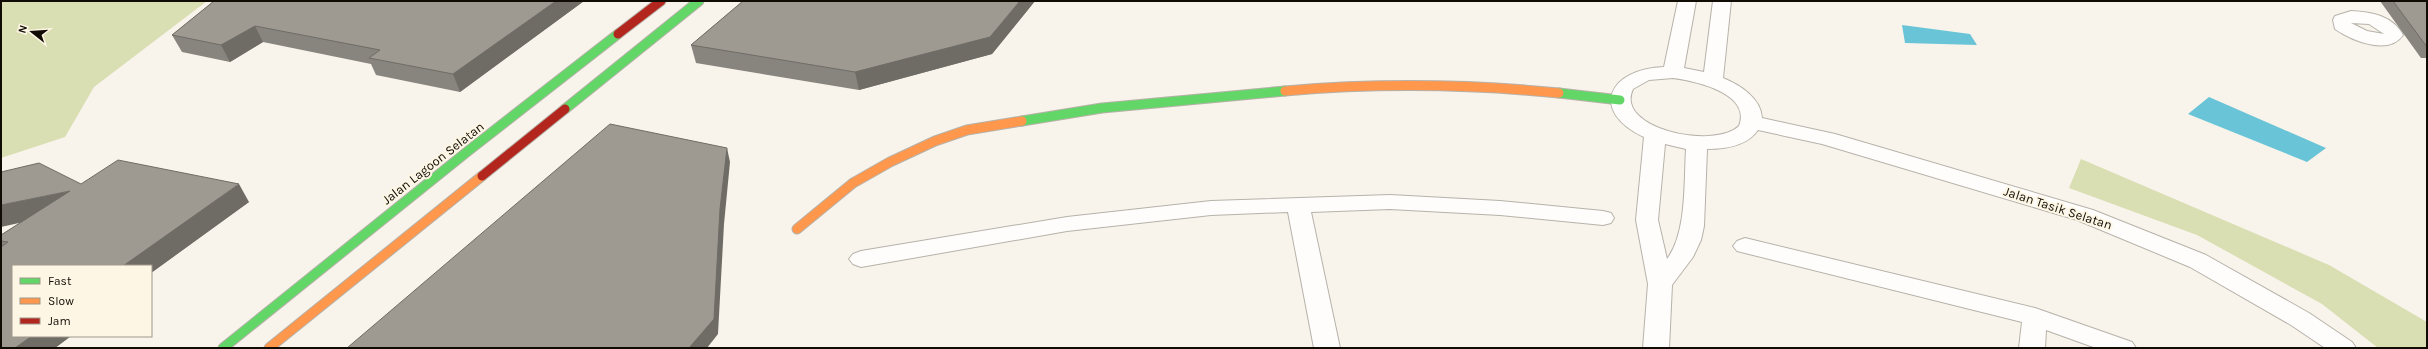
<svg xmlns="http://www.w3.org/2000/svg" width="2428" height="349" font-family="Karla,sans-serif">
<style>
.green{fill:#dadeb3}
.water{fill:#69c4d7}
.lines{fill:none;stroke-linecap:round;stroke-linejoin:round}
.street-casing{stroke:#b7b2a9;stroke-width:2}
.fast-casing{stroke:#b7b2a9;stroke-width:11}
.slow-casing{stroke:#b7b2a9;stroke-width:11}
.jam-casing{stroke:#b7b2a9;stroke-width:11}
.street{fill:#fefdfc;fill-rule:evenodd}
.fast{stroke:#63d668;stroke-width:9}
.slow{stroke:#ff974d;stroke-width:9}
.jam{stroke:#b3261e;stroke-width:9}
.wall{fill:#88847e}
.shaded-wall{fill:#6f6c66}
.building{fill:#9e9a92;stroke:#6f6c66}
.labels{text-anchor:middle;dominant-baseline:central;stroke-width:4;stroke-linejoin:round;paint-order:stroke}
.street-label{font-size:13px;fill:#100c04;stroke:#fef6e5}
</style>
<rect width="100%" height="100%" fill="#f8f4eb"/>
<g class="green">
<path d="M1 1H207L94 87 65 137 1 158Z"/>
<path d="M2081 159 2329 265 2427 322V348H2378L2322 304 2197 235 2069 188Z"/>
</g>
<g class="water">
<path d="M1902 25 1970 34 1977 45 1905 43Z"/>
<path d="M2209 97 2326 148 2307 162 2188 114Z"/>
</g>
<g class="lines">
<g class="street-casing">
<g id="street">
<path d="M1678 1H1696L1684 68 1704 72 1713 1H1731L1723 78C1740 85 1761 98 1762 118L1835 134 2093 210 2206 255 2309 313 2352 342 2356 348H2325L2291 325 2190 267 2077 220 1822 144 1758 130C1747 146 1726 149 1707 149L1704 226 1701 240 1693 257 1672 285 1669 348H1643L1648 284 1636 220 1644 137C1589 111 1608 69 1664 67ZM1673 78C1695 81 1752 93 1739 126 1714 150 1614 129 1633 89L1649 80ZM1665 144 1686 149C1684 181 1687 233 1667 259L1658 220Z"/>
<path d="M2351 11C2372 12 2393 16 2403 35 2389 56 2352 41 2335 29L2333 20 2335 16ZM2351 23 2369 24 2384 34 2367 31Z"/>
<path d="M1390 195 1500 201 1603 211 1611 213 1614 218 1611 223 1603 225 1500 215 1390 209 1311 212 1340 348H1314L1288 212 1211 215 1067 231 861 267 853 264 849 259 853 254 861 251 1067 217 1211 201Z"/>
<path d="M1745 238 2035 308 2132 342 2136 348H2096L2046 330 2045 348H2019L2022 322 1737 251 1733 246 1737 241Z"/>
</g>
</g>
<g class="fast-casing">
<g id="fast">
<path d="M1559 93 1620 100"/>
<path d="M565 109 699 1"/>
<path d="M1022 121 1102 108 1285 91"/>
<path d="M223 348 468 151 618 34"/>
</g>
</g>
<g class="slow-casing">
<g id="slow">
<path d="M1285 91C1377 83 1467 84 1559 93"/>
<path d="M797 229 853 183 890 162 935 141 967 130 1022 121"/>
<path d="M269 348 482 176"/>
</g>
</g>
<g class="jam-casing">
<g id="jam">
<path d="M618 34 661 1"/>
<path d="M482 176 565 109"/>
</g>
</g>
<use href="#street" class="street"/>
<use href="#fast" class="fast"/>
<use href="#slow" class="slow"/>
<use href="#jam" class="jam"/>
</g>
<g class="wall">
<path d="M214 1H584L460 92 376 75 371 64 263 42 230 62 182 52 172 35Z"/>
<path d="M743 1H1035L992 54 859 90 696 63 691 45Z"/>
<path d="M2380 1H2427V58H2421Z"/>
<path d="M81 184 249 202 151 273V266L71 336 55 348H1V235Z"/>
</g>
<g class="shaded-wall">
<path d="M556 1H584L460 92 453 74Z"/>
<path d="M1020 1H1035L992 54 859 90 855 72Z"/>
<path d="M255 26 263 42 230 62 221 45Z"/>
<path d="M727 148 730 162 724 224 718 334 707 348H689Z"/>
<path d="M239 184 249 202 151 273V266H123Z"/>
<path d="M70 191 82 209 1 227V205Z"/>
<path d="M32 336H71L55 348H15Z"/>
</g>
<g class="building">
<path d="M214 1H556L453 74 369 58 380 50 255 26 221 45 172 35Z"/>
<path d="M743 1H1020L990 37 855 72 691 45Z"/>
<path d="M2393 1H2427V47Z"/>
<path d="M610 124 727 148 720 209 714 319 689 348H347Z"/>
<path d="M118 160 239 184 123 266H13V336H32L15 348H1V247L8 242 1 241V235L70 191 1 205V172L39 163 81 184Z"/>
</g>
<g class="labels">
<g class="street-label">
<text transform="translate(433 163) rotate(-38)">Jalan Lagoon Selatan</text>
<text transform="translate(2058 208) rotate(18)">Jalan Tasik Selatan</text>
</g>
</g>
<rect width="2428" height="349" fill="none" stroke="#100c04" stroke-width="4"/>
<rect x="12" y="265" width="140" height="72" fill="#fef6e5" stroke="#9f988b"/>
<rect x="20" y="278" width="20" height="6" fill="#63d668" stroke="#9f988b"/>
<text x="48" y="285" font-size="12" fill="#100c04">Fast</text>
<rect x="20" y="298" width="20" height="6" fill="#ff974d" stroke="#9f988b"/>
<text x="48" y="305" font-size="12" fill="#100c04">Slow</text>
<rect x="20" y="318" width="20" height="6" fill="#b3261e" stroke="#9f988b"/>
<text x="48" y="325" font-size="12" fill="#100c04">Jam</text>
<g transform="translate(32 32) rotate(287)" stroke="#fef6e5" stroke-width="3" paint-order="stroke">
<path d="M0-3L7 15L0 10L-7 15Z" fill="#100c04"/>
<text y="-6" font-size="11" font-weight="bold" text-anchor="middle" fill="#100c04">N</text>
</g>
</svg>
